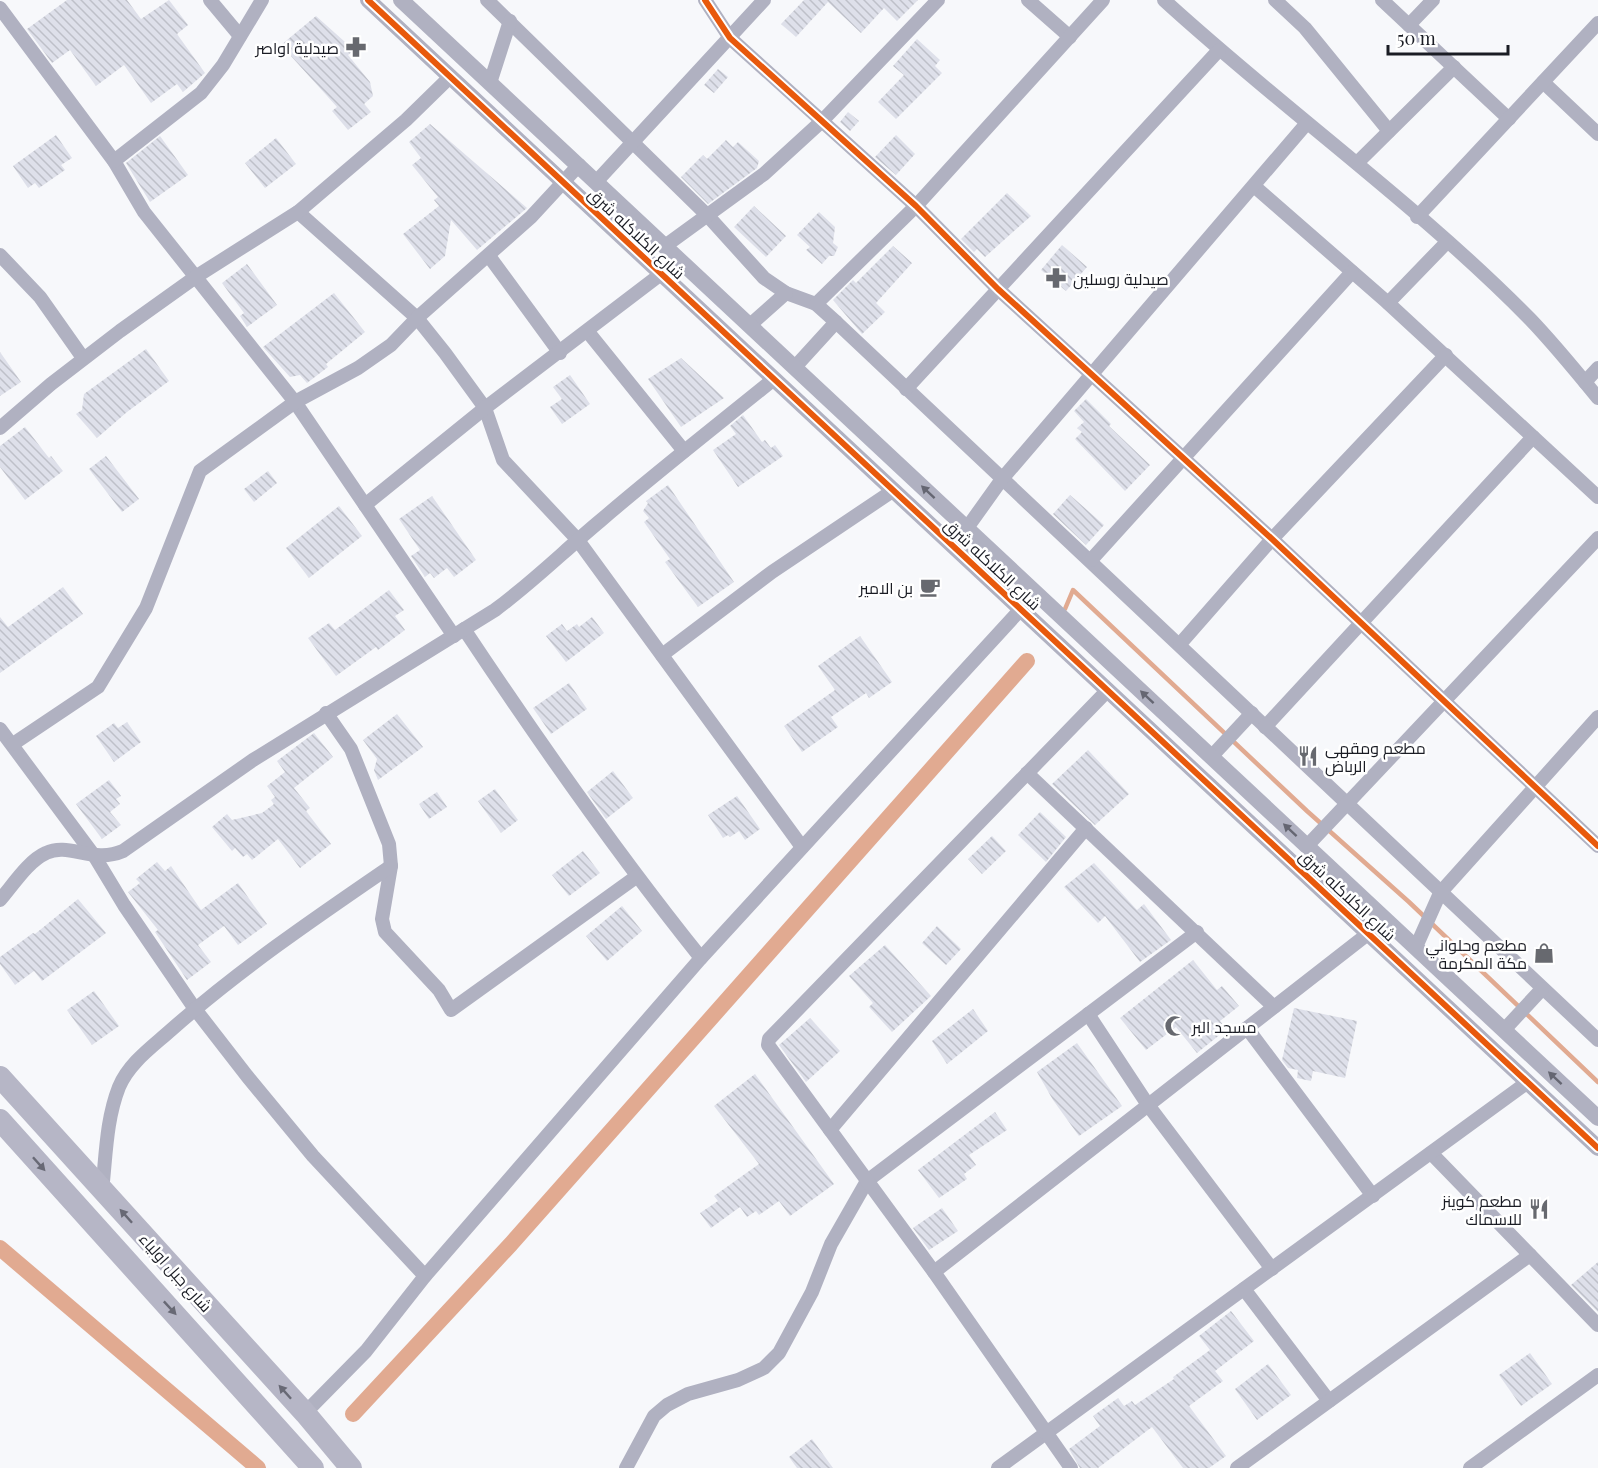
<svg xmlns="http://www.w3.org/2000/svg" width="1598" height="1468" font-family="'Playfair Display',Cairo,serif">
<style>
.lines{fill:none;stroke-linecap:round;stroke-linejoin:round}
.stream{stroke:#e1aa91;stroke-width:4.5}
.canal{stroke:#e1aa91;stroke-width:16}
.building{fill:url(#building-back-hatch)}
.minor{stroke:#b0b1c1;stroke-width:14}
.tertiary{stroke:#b0b1c1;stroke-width:16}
.trunk{stroke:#b6b6c6;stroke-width:22}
.cycleway-casing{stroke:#fff;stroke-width:10}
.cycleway{stroke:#e8590c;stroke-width:6}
.oneway{fill:#656672}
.oneway2{fill:#686975}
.labels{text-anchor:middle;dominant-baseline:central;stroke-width:5;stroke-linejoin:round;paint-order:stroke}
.poi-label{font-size:16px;fill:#1a1c24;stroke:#fff;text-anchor:end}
.street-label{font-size:16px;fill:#1a1c24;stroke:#fff}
</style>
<defs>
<pattern id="building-back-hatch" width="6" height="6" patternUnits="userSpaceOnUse" patternTransform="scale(1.5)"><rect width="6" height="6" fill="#dee0ea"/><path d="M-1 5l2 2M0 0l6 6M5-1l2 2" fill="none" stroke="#bec0c9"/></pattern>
</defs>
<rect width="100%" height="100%" fill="#f7f8fb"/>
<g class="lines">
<path class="stream" d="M1065 609 1073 590 1307 811 1409 902 1598 1082"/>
<g class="canal">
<path d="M0 1248 258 1468"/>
<path d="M353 1414 511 1244 1027 661"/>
</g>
</g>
<g class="building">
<path d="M67 0H127L141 19 169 0 188 25 177 34 205 73 183 92 177 84 151 103 124 65 96 86 70 50 52 63 27 29Z"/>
<path d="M804 0H918L897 21 884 8 861 33 828 2 796 37 781 24Z"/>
<path d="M316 16 354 50 348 55 370 82 373 96 364 104 371 112 348 130 332 111 337 107 281 45Z"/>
<path d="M917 39 940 60 935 66 942 73 896 119 878 102 904 75 893 66Z"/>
<path d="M718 69 728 77 714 93 704 85Z"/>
<path d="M848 112 859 121 850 131 840 122Z"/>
<path d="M430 124 527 208 477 250 451 220 445 256 430 269 403 234 439 206 434 200 438 197 412 165 421 158 409 142Z"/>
<path d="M56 135 72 158 61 165 65 170 39 188 35 183 28 188 13 166Z"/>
<path d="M896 135 915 154 896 175 875 157Z"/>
<path d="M160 136 188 175 150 202 126 163Z"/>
<path d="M276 138 296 164 265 188 245 163Z"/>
<path d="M726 140 733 147 738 142 759 161 757 168 708 204 681 177 703 155 707 159Z"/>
<path d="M1007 193 1031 216 985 257 977 249 974 252 961 239Z"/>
<path d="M754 206 786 236 766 257 734 227Z"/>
<path d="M819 212 835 227 833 243 838 247 834 256H829L822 264 806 250 810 247 797 235Z"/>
<path d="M1062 245 1087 267 1066 291 1041 270Z"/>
<path d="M893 246 912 263 876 303 885 312 862 334 833 300 853 280 856 283Z"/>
<path d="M247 264 277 305 247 327 240 316 244 313 222 283Z"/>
<path d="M334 293 365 332 326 364 328 367 307 383 300 375 290 377 263 347Z"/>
<path d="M146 349 169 381 127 412 97 438 76 414 82 410 84 394Z"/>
<path d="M0 352 21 382 0 396Z"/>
<path d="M681 358 724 398 681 427 648 379Z"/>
<path d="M570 375 590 404 562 424 550 407 562 399 553 387Z"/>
<path d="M1086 399 1111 424 1109 426 1150 465 1125 491 1075 439 1082 432 1077 428 1084 422 1074 411Z"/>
<path d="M743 415 762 442 765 440 771 448 775 445 783 456 738 487 713 450 736 434 730 426Z"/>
<path d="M25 427 49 458 51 456 63 471 25 500 0 467V446Z"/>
<path d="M106 456 139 499 122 512 89 469Z"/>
<path d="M268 471 277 483 254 502 244 489Z"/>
<path d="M668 485 734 582 698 607 665 562 670 559 644 522 649 518 643 511 648 503 646 501Z"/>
<path d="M1070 495 1104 525 1086 545 1053 514Z"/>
<path d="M432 496 476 560 454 577 447 568 434 578 430 573 425 577 411 556 420 550 399 519Z"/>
<path d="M339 506 362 536 309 578 286 548Z"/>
<path d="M63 587 83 614 0 673V617L8 627Z"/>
<path d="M389 590 404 610 395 616 405 630 378 650 376 647 336 676 308 638 329 623 335 630Z"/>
<path d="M592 617 604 633 566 662 546 636 562 624 567 631 577 624 579 627Z"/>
<path d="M860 636 892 682 869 698 866 693 831 717 838 727 802 752 784 726 835 690 818 666Z"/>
<path d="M569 683 587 709 551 734 533 708Z"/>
<path d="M397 714 423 747 378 780 374 770 377 759 363 740Z"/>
<path d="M127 722 141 742 114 762 96 736 114 723 118 728Z"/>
<path d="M314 733 333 757 294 788 310 808 306 811 331 844 300 868 278 839 252 860 247 854 243 857 235 848 232 851 212 827 227 814 232 820 262 813 274 804 271 800 275 797 267 786 285 772 277 761Z"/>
<path d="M1088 750 1129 794 1095 825 1052 784Z"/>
<path d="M613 771 633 798 606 819 587 792Z"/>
<path d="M109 780 121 796 116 799 120 804 110 812 121 825 102 839 76 804Z"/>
<path d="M495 789 518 820 501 833 478 801Z"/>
<path d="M437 792 447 807 429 819 419 804Z"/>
<path d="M737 796 760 829 745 840 739 831 730 837 728 835 723 838 708 815Z"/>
<path d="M1040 812 1066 837 1046 862 1018 835Z"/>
<path d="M992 836 1006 851 982 874 968 859Z"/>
<path d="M583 851 600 873 569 896 552 875Z"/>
<path d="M157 862 165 871 171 866 201 910 238 883 267 924 238 945 224 926 198 945 211 962 187 980 155 932 158 930 128 892 140 883 136 879Z"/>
<path d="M1094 863 1137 910 1144 904 1171 940 1140 962 1105 916 1098 923 1064 887Z"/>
<path d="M78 899 106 933 42 981 34 971 15 985 0 964V957L33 933 35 934Z"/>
<path d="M622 906 642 931 607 961 586 936Z"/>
<path d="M937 926 961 949 946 965 922 943Z"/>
<path d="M885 945 931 996 892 1032 869 1007 873 1003 849 976Z"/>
<path d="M1193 960 1217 990 1222 986 1239 1006 1220 1021 1227 1029 1197 1053 1176 1027 1146 1050 1120 1018Z"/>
<path d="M94 991 119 1026 92 1045 67 1010Z"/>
<path d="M1294 1008 1357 1021 1345 1078 1313 1071 1311 1081 1297 1078 1298 1070 1288 1068 1282 1060Z"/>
<path d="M973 1009 988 1031 947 1064 932 1041Z"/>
<path d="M810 1018 840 1051 806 1082 779 1045Z"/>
<path d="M1077 1043 1122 1106 1079 1136 1053 1100 1037 1072Z"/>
<path d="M755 1074 834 1184 790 1216 779 1201 759 1215 756 1211 747 1217 740 1207 711 1228 700 1213 718 1201 714 1196 759 1164 714 1106Z"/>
<path d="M995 1112 1007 1130 969 1155 976 1165 964 1174 967 1179 939 1198 918 1170Z"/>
<path d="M942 1208 958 1231 929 1250 913 1228Z"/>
<path d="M1598 1262V1312L1571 1285Z"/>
<path d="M1231 1311 1254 1341 1215 1371 1223 1381 1189 1406 1226 1456 1209 1468H1183L1152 1427 1098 1468H1080L1069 1449 1100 1426 1093 1416 1118 1398 1124 1406 1132 1401 1135 1405 1174 1379 1173 1377 1210 1350 1199 1336Z"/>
<path d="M1530 1353 1552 1384 1521 1406 1499 1375Z"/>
<path d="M1268 1364 1291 1395 1257 1420 1235 1389Z"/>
<path d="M812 1439 833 1468H797L789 1457Z"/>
</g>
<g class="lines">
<g class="minor">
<path d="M210 0 240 36"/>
<path d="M487 0 707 215 764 278 786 293 816 304 836 322 1598 1040"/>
<path d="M705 0 730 38 916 206 998 289 1272 539 1598 846"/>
<path d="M1028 0 1070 37"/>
<path d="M1164 0C1283 109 1417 204 1530 319 1554 344 1576 371 1598 398"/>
<path d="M1275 0 1305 28 1389 131"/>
<path d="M1382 0 1509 119"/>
<path d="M0 8 114 161 144 212 295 402 454 636"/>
<path d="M1409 25 1433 0"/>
<path d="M1543 82 1598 134"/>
<path d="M490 83 510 21"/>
<path d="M114 161 201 93 223 65 262 0"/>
<path d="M1357 163 1454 67"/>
<path d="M596 182 764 0"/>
<path d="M1254 186 1388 303 1598 497"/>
<path d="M298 212 417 318 445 353 485 408 503 460 577 539 802 847"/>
<path d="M1417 217 1598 23"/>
<path d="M665 246 764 174 822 121 938 0"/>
<path d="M0 255 40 297 83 358"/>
<path d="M489 256 560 353"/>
<path d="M1388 303 1447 242"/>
<path d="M816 304 916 206 1103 0"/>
<path d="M750 325 786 293"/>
<path d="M588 332 684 451"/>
<path d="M795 367 836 322"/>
<path d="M1585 382 1598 368"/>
<path d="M906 389 1219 50"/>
<path d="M0 428 51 384 120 331 197 276 298 212 406 120 450 77"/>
<path d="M365 505 485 408 661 274"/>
<path d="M967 528 1002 479 1307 123"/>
<path d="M1091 560 1352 272"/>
<path d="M464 629C539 742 616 852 701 958"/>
<path d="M1180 644 1272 539 1446 355"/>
<path d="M662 655 772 572 894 490"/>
<path d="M326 713 351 749 389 844 391 866 382 919 385 932 439 990 451 1010 636 877"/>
<path d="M1265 727 1533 437"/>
<path d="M0 729 95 857 124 905 195 1009 247 1076 313 1156 425 1276"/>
<path d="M13 744 98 687 146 608 200 471 295 402 358 368 391 345 417 318 531 217 579 165"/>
<path d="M1211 757 1252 713"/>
<path d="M1027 773 1274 1007"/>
<path d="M1307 846 1598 538"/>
<path d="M0 900C13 885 28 861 46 853 69 842 93 864 123 851L253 760 495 610C533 582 564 551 600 521 657 472 716 426 774 379"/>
<path d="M1416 947 1440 893 1598 717"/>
<path d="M1088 1014 1148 1105 1272 1269"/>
<path d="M1247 1028 1373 1196"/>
<path d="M1504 1030 1542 989"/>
<path d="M830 1130 1086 828"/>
<path d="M1431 1153 1530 1255"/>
<path d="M102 1191C106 1156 106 1120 119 1087 129 1063 152 1047 171 1030 240 969 315 918 391 866"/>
<path d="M934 1272 1369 933"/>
<path d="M1244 1289 1329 1401"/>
<path d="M305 1413 366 1351 425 1276 701 958 1021 609"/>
<path d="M626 1468 654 1416 667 1405 688 1394 738 1380 764 1368 779 1353 812 1292 831 1244 867 1181 1197 932"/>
<path d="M998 1468 1528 1082"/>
<path d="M1071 1468 934 1272 768 1045 769 1039 1108 690"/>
<path d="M1237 1468 1530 1255 1598 1325"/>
<path d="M1470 1468 1598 1375"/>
</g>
<g class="tertiary">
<path d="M368 0 1598 1148"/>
<path d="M401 0 1598 1118"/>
</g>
<g class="trunk">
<path d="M0 1077 305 1413 351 1468"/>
<path d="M0 1120 313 1468"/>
</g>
<g class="cycleway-casing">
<g id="cycleway">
<path d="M368 0 1598 1148"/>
<path d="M705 0 730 38 916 206 998 289 1272 539 1598 846"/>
</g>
</g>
<use href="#cycleway" class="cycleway"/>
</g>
<defs><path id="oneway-solid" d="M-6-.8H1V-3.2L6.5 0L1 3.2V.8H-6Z" transform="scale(1.5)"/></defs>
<g class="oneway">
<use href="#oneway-solid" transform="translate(928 492) rotate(-137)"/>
<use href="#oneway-solid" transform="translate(1147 697) rotate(-137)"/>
<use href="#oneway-solid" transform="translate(1290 830) rotate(-137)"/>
<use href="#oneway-solid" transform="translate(1555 1078) rotate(-137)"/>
</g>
<g class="oneway2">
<use href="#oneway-solid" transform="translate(39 1164) rotate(48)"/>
<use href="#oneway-solid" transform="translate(126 1216) rotate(-132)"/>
<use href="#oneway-solid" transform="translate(170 1308) rotate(47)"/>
<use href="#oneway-solid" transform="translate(285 1392) rotate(-132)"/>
</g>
<defs>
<g id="pharmacy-bare" transform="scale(1.62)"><path d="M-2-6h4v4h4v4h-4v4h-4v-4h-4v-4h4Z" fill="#67696f" stroke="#fff" stroke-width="2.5" paint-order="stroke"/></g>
<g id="cafe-bare" transform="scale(1.62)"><path d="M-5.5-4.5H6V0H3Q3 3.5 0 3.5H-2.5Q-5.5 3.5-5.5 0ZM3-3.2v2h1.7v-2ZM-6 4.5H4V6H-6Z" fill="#67696f" stroke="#fff" stroke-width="2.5" paint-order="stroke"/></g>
<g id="restaurant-bare" transform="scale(1.62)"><path d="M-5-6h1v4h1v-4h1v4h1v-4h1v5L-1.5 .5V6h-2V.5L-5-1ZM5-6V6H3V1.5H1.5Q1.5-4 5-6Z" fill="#67696f" stroke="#fff" stroke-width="2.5" paint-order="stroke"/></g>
<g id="shop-bare" transform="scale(1.62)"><path d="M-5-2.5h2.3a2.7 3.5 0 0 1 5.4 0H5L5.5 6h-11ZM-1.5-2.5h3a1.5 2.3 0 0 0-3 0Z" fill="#67696f" stroke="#fff" stroke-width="2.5" paint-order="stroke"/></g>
<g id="mosque-bare" transform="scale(1.62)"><path d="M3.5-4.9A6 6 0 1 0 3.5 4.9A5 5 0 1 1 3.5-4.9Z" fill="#67696f" stroke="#fff" stroke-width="2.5" paint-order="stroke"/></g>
</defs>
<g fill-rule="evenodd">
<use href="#pharmacy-bare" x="356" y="47"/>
<use href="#pharmacy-bare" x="1056" y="278"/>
<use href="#cafe-bare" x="930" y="587"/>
<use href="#restaurant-bare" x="1308" y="756"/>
<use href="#shop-bare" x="1544" y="953"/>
<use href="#mosque-bare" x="1175" y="1026"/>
<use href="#restaurant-bare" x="1539" y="1209"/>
</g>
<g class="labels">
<g class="poi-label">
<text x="339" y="47">صيدلية اواصر</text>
<text x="1073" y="278" text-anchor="start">صيدلية روسلين</text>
<text x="913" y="587">بن الامير</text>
<text x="1325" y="747" text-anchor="start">مطعم ومقهى<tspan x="1325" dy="18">الرباض</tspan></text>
<text x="1527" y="944">مطعم وحلواني<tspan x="1527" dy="18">مكة المكرمة</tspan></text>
<text x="1192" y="1026" text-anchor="start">مسجد البر</text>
<text x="1522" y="1200">مطعم كوينز<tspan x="1522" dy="18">للاسماك</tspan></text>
</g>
<g class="street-label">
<text transform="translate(637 233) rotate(43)">شارع الكلاكله شرق</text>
<text transform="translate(993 564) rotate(43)">شارع الكلاكله شرق</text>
<text transform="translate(1348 895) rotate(43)">شارع الكلاكله شرق</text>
<text transform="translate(176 1272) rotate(48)">شارع جبل اولياء</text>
</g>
</g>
<path d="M1388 45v9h120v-9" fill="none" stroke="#1a1c24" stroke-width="3"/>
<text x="1397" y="45" font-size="18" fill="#1a1c24" stroke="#ffffff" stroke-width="4.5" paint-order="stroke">50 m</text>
</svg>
